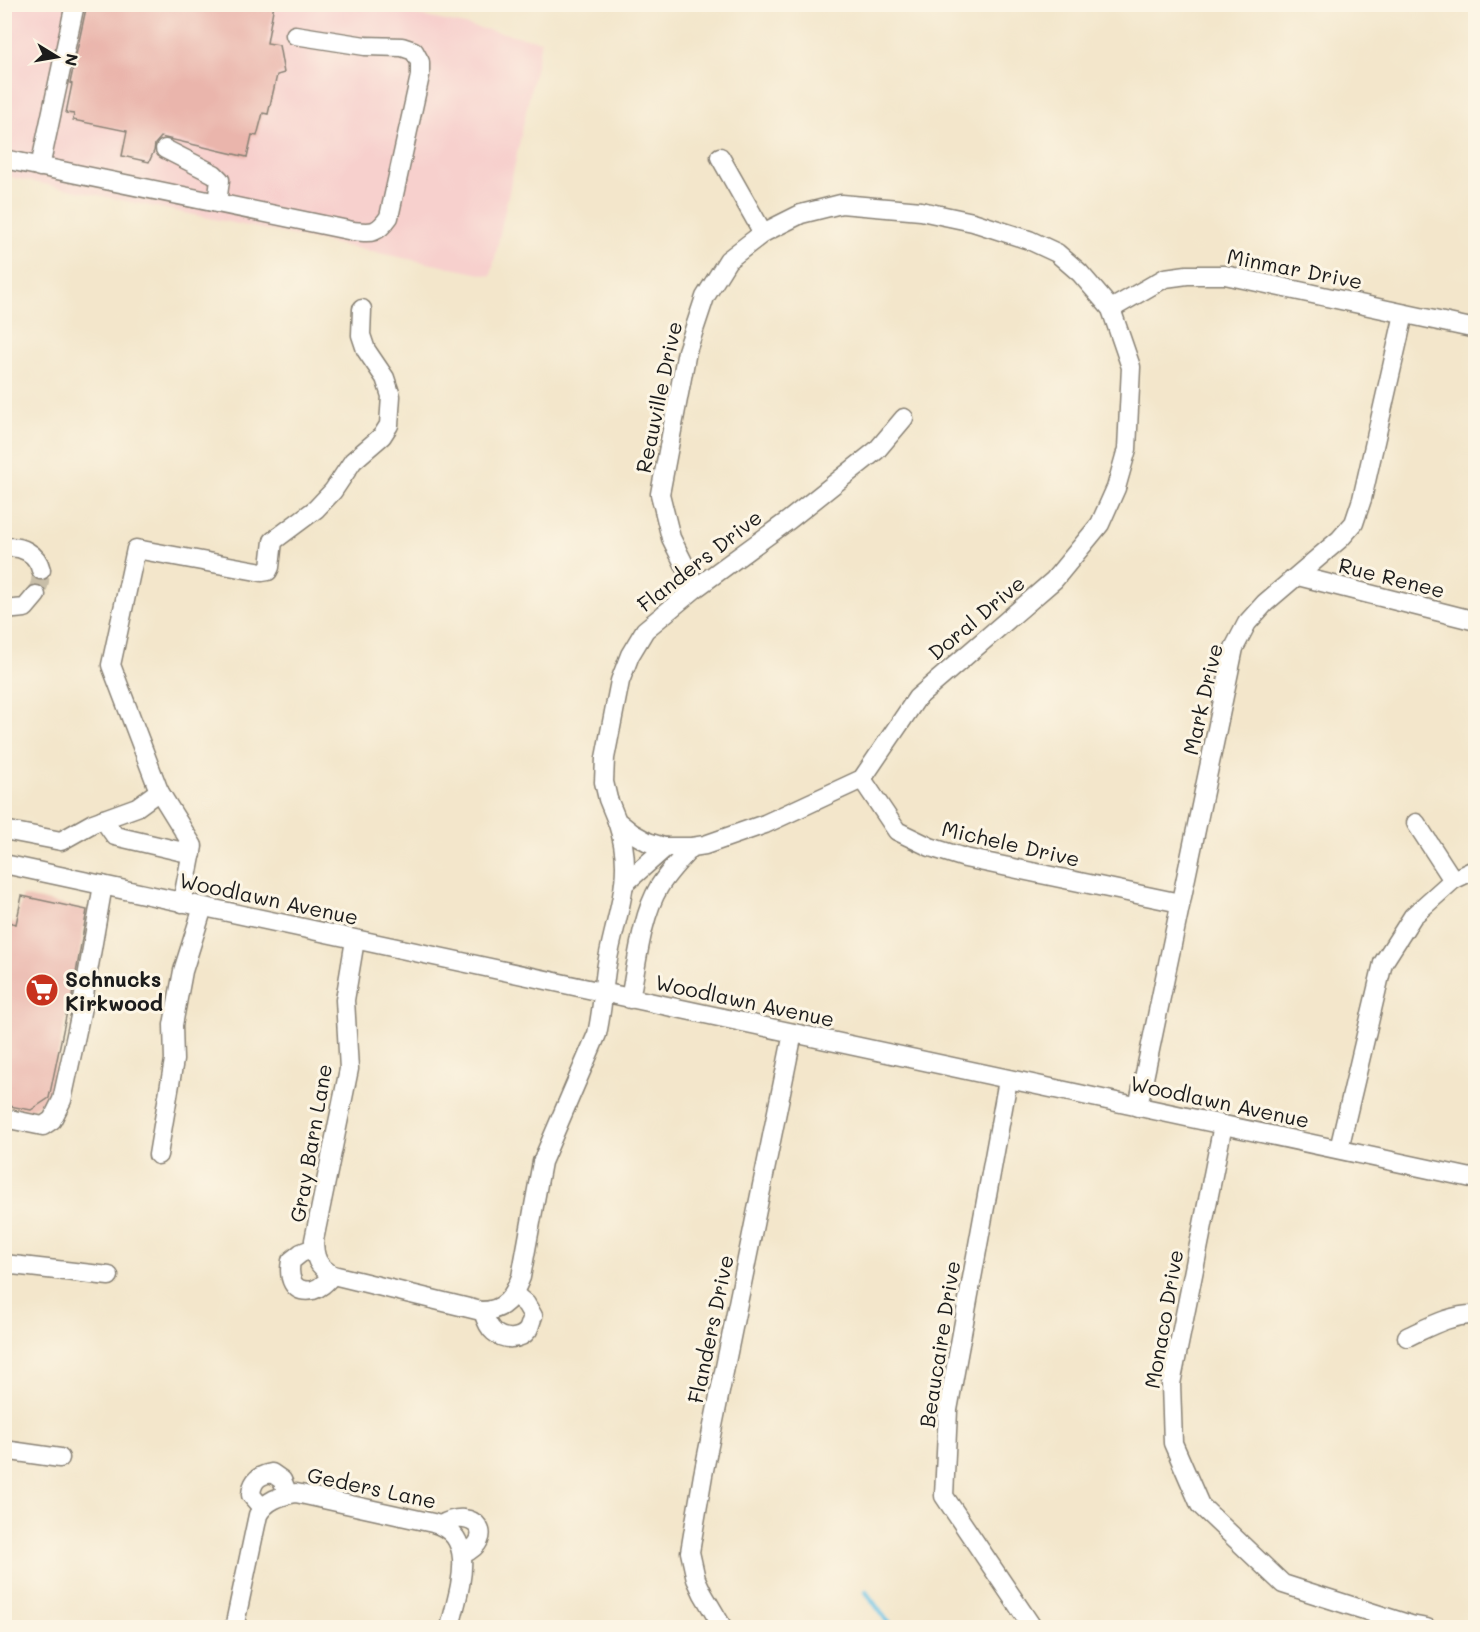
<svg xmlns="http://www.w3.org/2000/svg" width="1480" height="1632" font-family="Mali,sans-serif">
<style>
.built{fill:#f7d0cd}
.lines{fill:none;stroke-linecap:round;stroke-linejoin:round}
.stream{stroke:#68c2e6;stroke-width:4.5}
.building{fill:#eab5ac}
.minor-tunnel{stroke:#c8bea8;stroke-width:18;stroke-dasharray:18 9;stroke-linecap:butt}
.minor-casing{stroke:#888174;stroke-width:21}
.minor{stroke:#fff;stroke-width:18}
.labels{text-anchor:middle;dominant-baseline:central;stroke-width:6;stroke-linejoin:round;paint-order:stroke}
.street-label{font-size:21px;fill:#1c1c1c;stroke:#fcf5e5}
.poi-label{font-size:21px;font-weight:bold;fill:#1c1c1c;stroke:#fcf5e5;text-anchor:start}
</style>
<rect width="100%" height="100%" fill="#fcf5e5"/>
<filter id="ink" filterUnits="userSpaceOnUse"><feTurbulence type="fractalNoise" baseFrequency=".0167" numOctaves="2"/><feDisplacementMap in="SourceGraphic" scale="12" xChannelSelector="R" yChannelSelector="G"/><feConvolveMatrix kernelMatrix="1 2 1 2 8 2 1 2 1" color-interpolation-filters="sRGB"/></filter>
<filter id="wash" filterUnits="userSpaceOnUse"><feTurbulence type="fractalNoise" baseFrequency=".008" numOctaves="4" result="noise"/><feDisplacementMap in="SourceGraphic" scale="24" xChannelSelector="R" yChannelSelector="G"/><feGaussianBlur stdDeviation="1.35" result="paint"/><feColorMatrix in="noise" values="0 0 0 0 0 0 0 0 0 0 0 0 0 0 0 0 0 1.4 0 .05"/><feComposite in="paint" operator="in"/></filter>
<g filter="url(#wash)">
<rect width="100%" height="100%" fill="#f3e6cb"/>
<path class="built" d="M5 5H368L541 41 491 276 5 176Z"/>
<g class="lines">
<path class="stream" d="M866 1592 892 1628"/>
</g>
<g id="blocks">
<g class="building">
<path d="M87 4H274L267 43 279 45 284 73 277 75 268 114 263 113 257 136 252 135 247 157 161 137 155 144 154 151 149 162 122 156 127 131 73 120 74 114 66 113 72 84 70 83Z"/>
<path d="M22 896 87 910 70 1008 68 1007 49 1098 31 1110 4 1105V921L16 924Z"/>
</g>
</g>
</g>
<g filter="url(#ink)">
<use href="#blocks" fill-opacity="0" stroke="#888174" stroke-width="1.5"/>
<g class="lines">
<path class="minor-tunnel" d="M36 595 40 582 41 570"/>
<g class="minor-casing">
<g id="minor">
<path d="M165 149 214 174 220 180 217 203"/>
<path d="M720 157 763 233"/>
<path d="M4 159 353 231C372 233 377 234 389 217L420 76V62L414 51 402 47 365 46 295 35"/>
<path d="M40 167 75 4"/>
<path d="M1111 309 1165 278 1187 275H1225L1476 329"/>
<path d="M4 548C21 545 37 553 41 570"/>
<path d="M1298 576 1476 621"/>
<path d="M696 588 671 538 660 494 677 404 687 351 705 297 728 260 763 233 801 214 841 204 921 211 973 222 1029 240 1057 253 1080 273 1111 309 1131 367 1127 449 1116 488 1100 524 1054 580 917 698 862 779 765 824 705 845 692 847H664L648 842 632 833 617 821 608 799 604 782 605 758 620 681 630 655 645 630 696 588 789 520 877 450 904 418"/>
<path d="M4 610 25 608 36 595"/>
<path d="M862 779 897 831 930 847 965 858 1180 903"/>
<path d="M159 791 111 665 136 549 262 572 268 571 270 567 273 541 316 509 333 491 353 461 382 436 389 425 391 396 385 378 366 350 361 335 362 309"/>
<path d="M103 819 115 836 192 854"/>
<path d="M1416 823 1453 880"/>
<path d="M4 830 61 841 93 823 137 807 159 791 193 846 182 903"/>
<path d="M4 864 1476 1179"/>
<path d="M624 884 666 847"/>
<path d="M355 940 345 1000 349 1069 314 1240C314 1258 318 1267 333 1275L481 1311C505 1311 513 1297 521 1277L542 1162 597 1034C602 1012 603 992 606 970 611 935 625 901 625 866 625 850 622 836 617 821"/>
<path d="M630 999C637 964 641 917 659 887 668 872 680 860 692 847"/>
<path d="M1008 1080 948 1410 944 1496 1033 1628"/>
<path d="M1138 1107 1234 648 1247 623 1265 603 1340 539 1354 523 1362 499 1404 314"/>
<path d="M4 1118 43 1126 52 1120 62 1100 81 1012 103 885"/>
<path d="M1223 1125 1171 1384 1173 1443 1200 1505 1283 1584 1411 1625 1427 1628"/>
<path d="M1339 1149 1383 963 1413 916 1453 880 1476 869"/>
<path d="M158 1155 174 1060 173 1025 183 971 203 907"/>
<path d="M314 1248 301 1253 291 1261C288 1277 292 1294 313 1290 321 1288 327 1281 333 1275"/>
<path d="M4 1264 109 1276"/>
<path d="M483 1311C485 1318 488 1327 494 1332 503 1340 520 1341 528 1330 530 1326 531 1321 533 1316L526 1304 514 1294"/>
<path d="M1407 1337C1429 1327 1451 1314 1476 1315"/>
<path d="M4 1450 60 1458"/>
<path d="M262 1508 251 1495C252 1481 258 1475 272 1473L282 1480 288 1494"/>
<path d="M441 1525C475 1505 498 1539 463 1554"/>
<path d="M234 1628 258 1515C266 1500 280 1496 296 1493L433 1523C481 1536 457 1594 450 1628"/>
<path d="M723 1628 703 1594 696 1579 690 1552 703 1475 793 1033"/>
</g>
</g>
<use href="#minor" class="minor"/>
</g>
</g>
<defs>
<g id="supermarket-disc" transform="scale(1.725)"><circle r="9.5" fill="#c8321e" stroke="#fcf5e5"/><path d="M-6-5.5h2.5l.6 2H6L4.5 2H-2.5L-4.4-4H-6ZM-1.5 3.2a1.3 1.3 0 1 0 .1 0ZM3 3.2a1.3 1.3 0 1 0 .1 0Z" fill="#fff"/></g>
</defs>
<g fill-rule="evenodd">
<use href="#supermarket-disc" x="42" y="990"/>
</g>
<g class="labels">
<g class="street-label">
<text transform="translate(1295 268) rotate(11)">Minmar Drive</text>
<text transform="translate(658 397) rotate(-78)">Reauville Drive</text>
<text transform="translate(699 560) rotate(-38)">Flanders Drive</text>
<text transform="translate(1392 577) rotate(14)">Rue Renee</text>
<text transform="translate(976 617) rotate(-40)">Doral Drive</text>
<text transform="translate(1202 699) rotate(-77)">Mark Drive</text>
<text transform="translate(1011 843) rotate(13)">Michele Drive</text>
<text transform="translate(269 898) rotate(12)">Woodlawn Avenue</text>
<text transform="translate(745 1000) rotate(12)">Woodlawn Avenue</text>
<text transform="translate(1220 1101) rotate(12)">Woodlawn Avenue</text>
<text transform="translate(310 1143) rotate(-80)">Gray Barn Lane</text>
<text transform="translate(1163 1319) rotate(-80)">Monaco Drive</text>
<text transform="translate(710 1329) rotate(-78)">Flanders Drive</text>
<text transform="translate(939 1344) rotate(-81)">Beaucaire Drive</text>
<text transform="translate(372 1487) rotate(12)">Geders Lane</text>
</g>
<g class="poi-label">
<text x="65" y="978">Schnucks<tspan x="65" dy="24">Kirkwood</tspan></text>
</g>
</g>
<rect width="1480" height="1632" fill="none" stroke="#fcf5e5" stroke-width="24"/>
<g transform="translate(57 57) rotate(101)" stroke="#fcf5e5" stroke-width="4.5" paint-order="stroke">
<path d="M0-4.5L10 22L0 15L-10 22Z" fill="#1c1c1c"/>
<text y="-9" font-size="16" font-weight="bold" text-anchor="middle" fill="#1c1c1c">N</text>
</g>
</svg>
